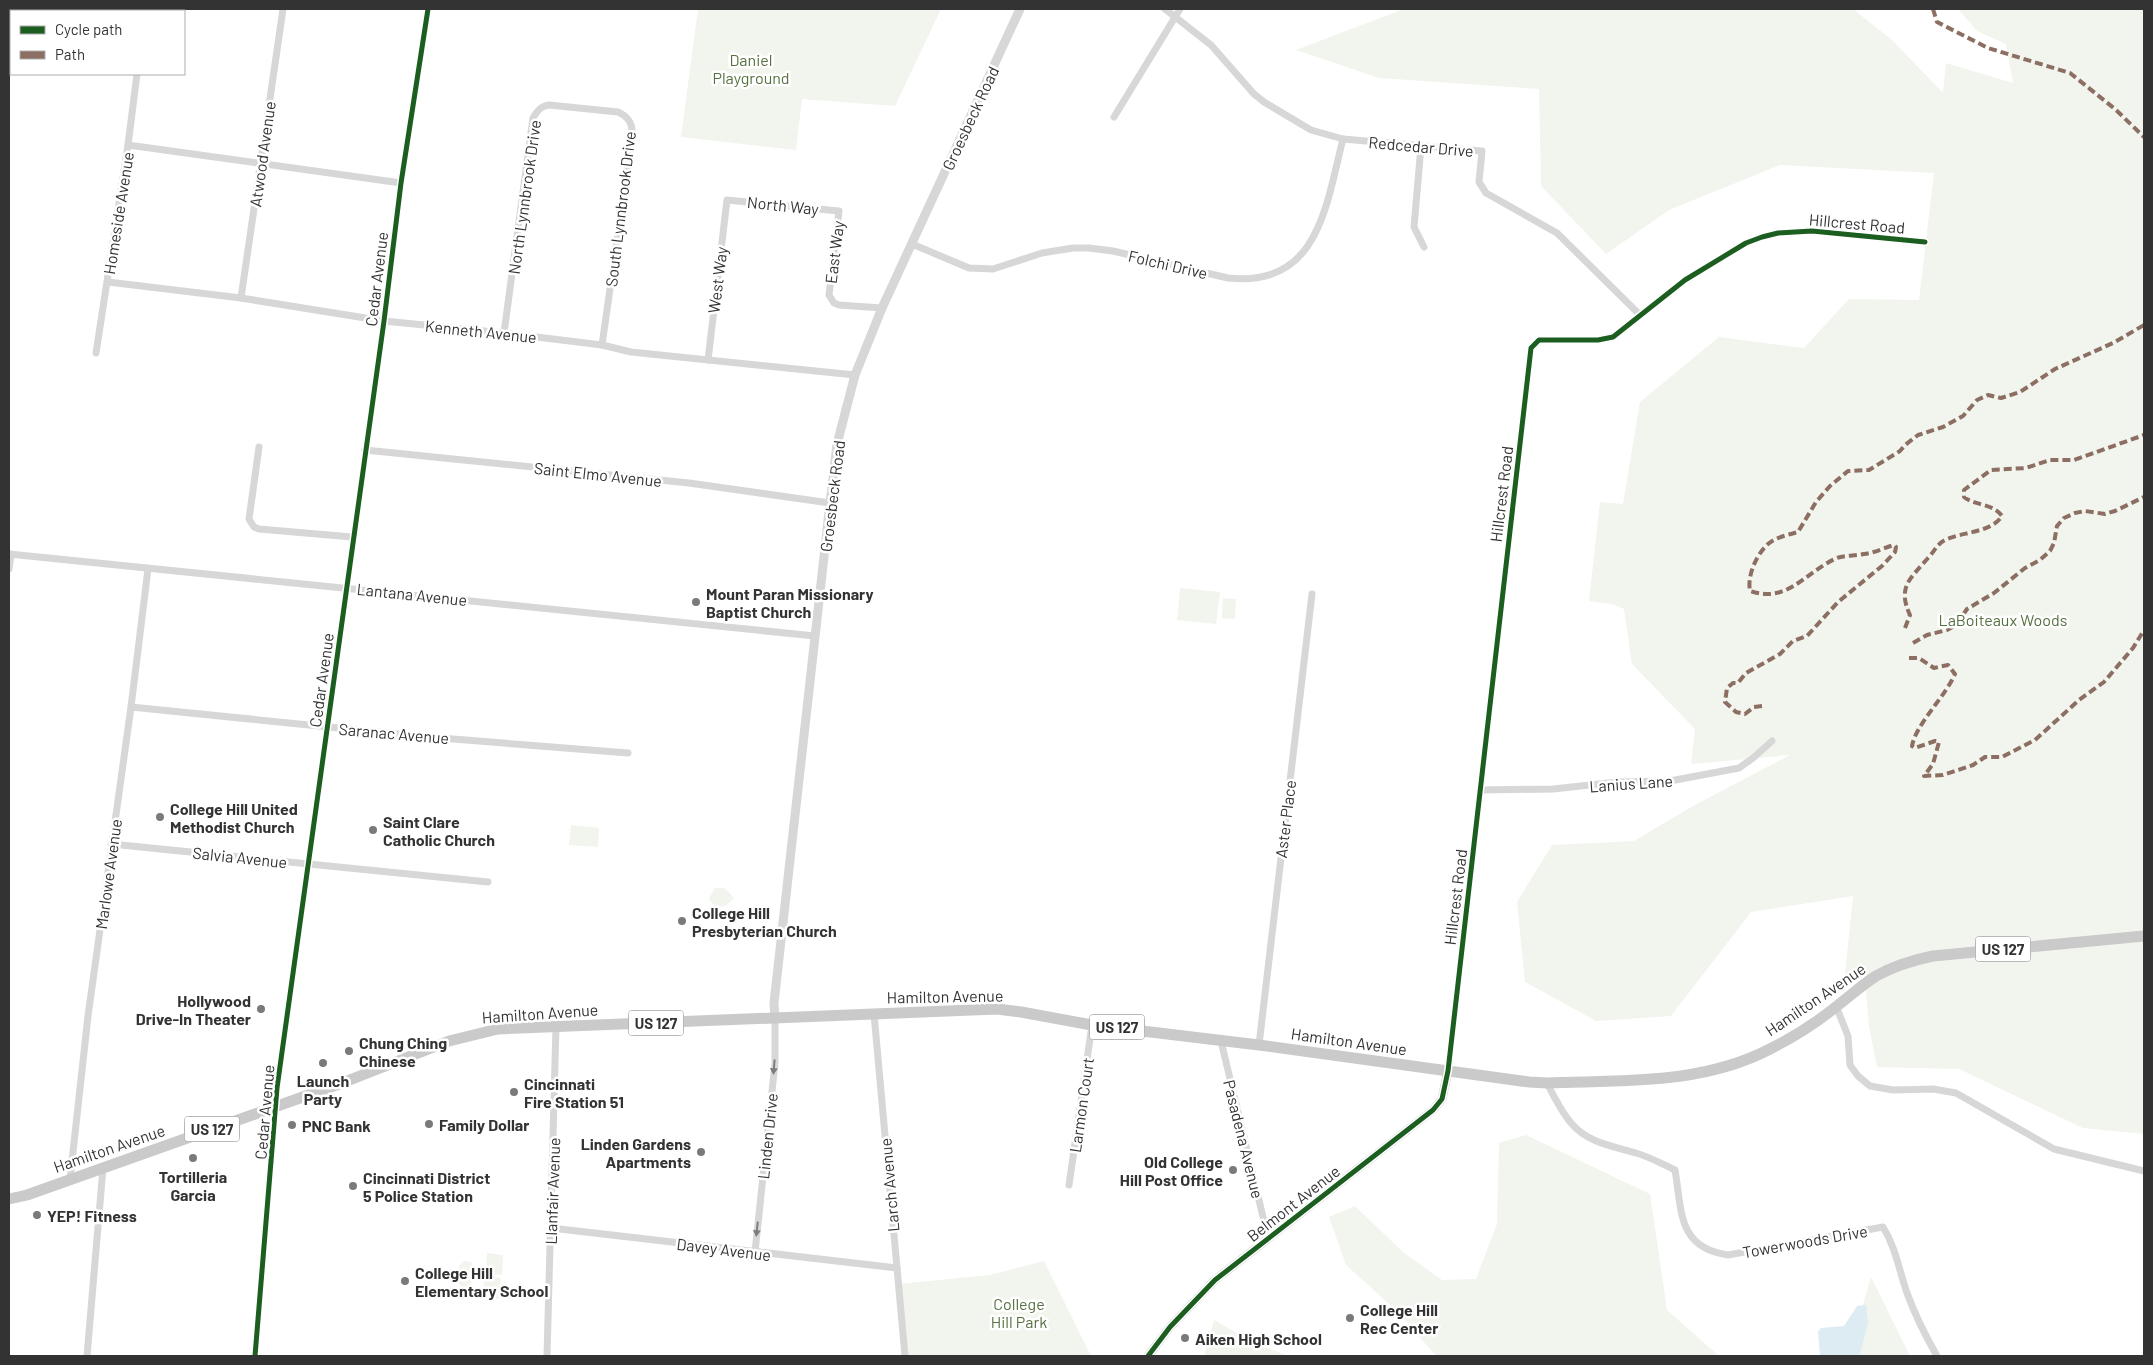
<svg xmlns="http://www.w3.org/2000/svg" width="2153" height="1365" font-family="Barlow,sans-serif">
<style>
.green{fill:#f1f5ed}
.water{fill:#ddebf3}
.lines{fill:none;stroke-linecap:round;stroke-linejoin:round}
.minor{stroke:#d7d7d7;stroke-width:7}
.tertiary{stroke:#d7d7d7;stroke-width:9}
.primary{stroke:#cacaca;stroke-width:11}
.quiet{stroke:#8d6e63;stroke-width:4;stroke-dasharray:8 4;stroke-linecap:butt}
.cycleway-casing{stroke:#fff;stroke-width:8}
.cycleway{stroke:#1b5e20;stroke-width:5}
.oneway{fill:#7d7d7d}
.poi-dot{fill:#7a7a7a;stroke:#fff;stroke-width:2}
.labels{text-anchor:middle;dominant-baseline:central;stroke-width:5;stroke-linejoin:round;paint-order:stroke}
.shield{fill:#fff;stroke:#707070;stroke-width:1}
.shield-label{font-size:15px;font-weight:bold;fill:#333}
.park-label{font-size:16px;fill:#56703f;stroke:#fff}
.street-label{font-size:16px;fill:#333;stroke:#fff}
.poi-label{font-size:16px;font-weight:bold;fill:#333;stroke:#fff;text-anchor:start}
</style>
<rect width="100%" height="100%" fill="#fff"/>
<g class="green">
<path d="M698 9H941L895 106 802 99 796 150 681 137Z"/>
<path d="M1404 9H1853L1892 40 1943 93 1946 63 2013 83 2006 44 1977 31 1958 9H2144V1134L2083 1128 1959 1069 1877 1067 1869 1026 1864 969 1844 984 1853 896 1751 912 1671 1016 1596 1021 1525 982 1517 902 1552 845 1634 841 1693 806 1790 755 1691 764 1695 729 1632 664 1624 609 1612 604 1589 601 1600 502 1623 504 1640 402 1719 337 1804 348 1849 299 1919 300 1934 173 1780 165 1669 210 1606 254 1541 186 1539 89 1379 78 1296 50Z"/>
<path d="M1180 588 1220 592 1216 624 1177 620Z"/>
<path d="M1223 598 1236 599 1235 619 1222 618Z"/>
<path d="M571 825 599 828 598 847 569 845Z"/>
<path d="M715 888H725L734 898 726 906 717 907 711 902 709 898Z"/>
<path d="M1526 1135 1650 1194 1667 1310 1719 1356H1436L1398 1312 1346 1265 1329 1217 1355 1206 1403 1252 1442 1280 1476 1279 1497 1224 1499 1143Z"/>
<path d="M487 1253 503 1255 502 1275 486 1274Z"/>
<path d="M464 1261 471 1262C475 1269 474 1283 467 1287H462L458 1283 459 1266Z"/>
<path d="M1044 1261 1091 1356H905L898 1284 990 1275Z"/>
<path d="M485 1276 501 1278 499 1299 483 1297Z"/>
<path d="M1871 1277 1910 1356H1848Z"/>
<path d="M1214 1320 1253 1342 1288 1356H1204Z"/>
</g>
<path class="water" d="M1866 1305 1868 1323 1860 1354 1854 1356H1820L1818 1332 1821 1328 1844 1326 1857 1306Z"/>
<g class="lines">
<g class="minor">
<path d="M1165 9 1211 45 1254 94 1264 102 1311 130 1343 139 1482 151 1479 182 1486 193 1557 233 1640 315"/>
<path d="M144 11 145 9"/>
<path d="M1114 117 1180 9"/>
<path d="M128 145 401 183"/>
<path d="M1421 146 1414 227 1424 247"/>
<path d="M912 244 969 268 993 269 1042 253 1073 248H1089L1113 251 1228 278C1319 288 1326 205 1343 139"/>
<path d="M108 282 241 298 384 321 504 333 602 345 631 352 855 375"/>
<path d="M241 298 283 9"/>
<path d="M504 333 533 118C537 111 541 106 549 105L618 112C629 117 633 124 632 135L602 345"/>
<path d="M96 353 128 145 137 74"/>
<path d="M708 360 727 200 839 211 829 295 834 303 839 305 882 308"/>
<path d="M259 447 249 519 254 527 259 529 352 537"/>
<path d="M365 450 689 483 830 503"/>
<path d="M9 554 815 636"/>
<path d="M9 569 11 554"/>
<path d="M131 707 428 737 628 753"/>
<path d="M1480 790 1553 789 1618 782 1670 781 1739 768 1753 758 1772 741"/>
<path d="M111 844 488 882"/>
<path d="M1836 1006 1848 1036 1850 1065 1858 1076 1870 1086 1893 1090 1933 1089 1956 1093 2054 1149 2144 1171"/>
<path d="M874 1014 905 1356"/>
<path d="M1221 1041 1268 1238"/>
<path d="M1259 1045 1312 594"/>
<path d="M1448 1071 1531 348 1539 340H1598L1613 337 1685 280 1746 243 1762 237 1778 233 1812 231 1925 242"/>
<path d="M1547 1083C1554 1097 1561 1111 1571 1123 1588 1143 1612 1146 1636 1153 1650 1157 1662 1164 1675 1170 1682 1210 1677 1248 1728 1255L1883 1227C1896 1248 1899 1270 1907 1293 1915 1315 1925 1335 1937 1356"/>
<path d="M70 1179 88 1016 131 707 148 569"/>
<path d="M1069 1185 1092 1025"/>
<path d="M551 1228 897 1268"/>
<path d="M755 1252 775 1063V1018"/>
<path d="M87 1356 103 1168"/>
<path d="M255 1356 277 1088 384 321 401 183 428 9"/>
<path d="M547 1356 556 1026"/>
</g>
<g class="tertiary">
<path d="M775 1018 774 1003 830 503 837 444 855 375 882 308 1020 9"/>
<path d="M1148 1356 1170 1327 1215 1280 1433 1110 1442 1099 1448 1071"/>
</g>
<path class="primary" d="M9 1199 27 1195 342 1083 449 1041 498 1029 997 1009 1021 1012 1092 1025 1259 1045 1529 1082 1547 1083C1622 1080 1701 1085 1770 1049 1794 1037 1816 1023 1837 1006 1850 996 1862 985 1876 976 1894 966 1913 960 1933 956L2144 936"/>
<g class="quiet">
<path d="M1933 9 1937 22 1988 48 2070 73 2115 109 2144 137"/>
<path d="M1905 628 1910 615C1897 587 1910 579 1928 558 1935 551 1937 543 1947 539 1964 532 1992 532 2002 516 1993 503 1975 506 1964 497V490L1991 470 2026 468 2050 460H2074L2144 435"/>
<path d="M1913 643 1927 635 1947 630 1956 625 1967 609 1994 593 2025 568 2040 560 2050 551 2054 543 2057 526 2064 518 2075 513 2085 511 2105 514 2115 511 2144 497"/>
<path d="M1909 658H1919L1934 668 1948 665 1955 674C1945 697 1916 724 1912 746L1915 748 1935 741 1939 742 1933 764 1924 776 1943 775 1973 765 1985 757H2002L2035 740 2079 700 2104 682 2133 648 2144 630"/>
<path d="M1762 706 1754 707 1745 714 1736 712 1725 702 1727 688 1733 683H1738L1746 673 1780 654 1793 641 1807 636 1838 602 1882 566 1895 552 1896 547 1894 545C1884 548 1874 553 1864 554 1855 556 1845 555 1837 558 1805 572 1788 604 1750 591 1747 576 1756 555 1768 544 1776 537 1788 535 1798 532L1816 502 1830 486 1848 471 1869 470 1900 451 1905 445 1918 435 1943 427 1963 416 1977 400 1988 395 2001 398 2020 392 2055 369 2113 343 2144 325"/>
</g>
<g class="cycleway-casing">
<g id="cycleway">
<path d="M255 1356 277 1088 384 321 401 183 428 9"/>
<path d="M1148 1356 1170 1327 1215 1280 1433 1110 1442 1099 1448 1071 1531 348 1539 340H1598L1613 337 1685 280 1746 243 1762 237 1778 233 1812 231 1925 242"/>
</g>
</g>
<use href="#cycleway" class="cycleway"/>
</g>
<defs><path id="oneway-solid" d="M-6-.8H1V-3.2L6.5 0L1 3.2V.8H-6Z" transform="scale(1.25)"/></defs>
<g class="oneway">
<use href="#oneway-solid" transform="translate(774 1067) rotate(95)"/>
<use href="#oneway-solid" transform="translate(757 1229) rotate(96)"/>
</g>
<g class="poi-dot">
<circle cx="696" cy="602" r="5"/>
<circle cx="160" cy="817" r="5"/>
<circle cx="373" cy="830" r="5"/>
<circle cx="682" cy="921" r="5"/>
<circle cx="261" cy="1009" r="5"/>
<circle cx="349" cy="1051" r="5"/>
<circle cx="323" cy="1063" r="5"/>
<circle cx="514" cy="1092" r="5"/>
<circle cx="429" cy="1124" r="5"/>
<circle cx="292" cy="1125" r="5"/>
<circle cx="701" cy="1152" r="5"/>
<circle cx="193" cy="1158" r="5"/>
<circle cx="1233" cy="1170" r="5"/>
<circle cx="353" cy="1186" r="5"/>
<circle cx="37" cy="1215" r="5"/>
<circle cx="405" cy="1281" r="5"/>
<circle cx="1350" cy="1318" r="5"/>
<circle cx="1185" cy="1338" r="5"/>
</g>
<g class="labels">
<g class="shield">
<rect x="1975.5" y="936.5" width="55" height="25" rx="4"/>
<rect x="628.5" y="1010.5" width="55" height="25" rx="4"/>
<rect x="1089.5" y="1014.5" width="55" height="25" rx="4"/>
<rect x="184.5" y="1116.5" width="55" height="25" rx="4"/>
</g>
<g class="shield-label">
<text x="2003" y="949">US 127</text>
<text x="656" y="1023">US 127</text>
<text x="1117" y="1027">US 127</text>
<text x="212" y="1129">US 127</text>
</g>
<g class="park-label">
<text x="751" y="59">Daniel<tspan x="751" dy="18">Playground</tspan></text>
<text x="2003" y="619">LaBoiteaux Woods</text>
<text x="1019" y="1303">College<tspan x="1019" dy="18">Hill Park</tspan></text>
</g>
<g class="street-label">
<text transform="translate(970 118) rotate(-65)">Groesbeck Road</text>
<text transform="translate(1421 146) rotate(5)">Redcedar Drive</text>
<text transform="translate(262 154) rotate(-82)">Atwood Avenue</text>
<text transform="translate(524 197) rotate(-82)">North Lynnbrook Drive</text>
<text transform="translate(783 205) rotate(6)">North Way</text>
<text transform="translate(620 209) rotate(-83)">South Lynnbrook Drive</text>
<text transform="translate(118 213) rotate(-81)">Homeside Avenue</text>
<text transform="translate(1857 223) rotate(5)">Hillcrest Road</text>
<text transform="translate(834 252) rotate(-83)">East Way</text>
<text transform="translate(1168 264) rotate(13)">Folchi Drive</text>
<text transform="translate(376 279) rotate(-83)">Cedar Avenue</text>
<text transform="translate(717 280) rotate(-83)">West Way</text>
<text transform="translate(481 331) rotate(6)">Kenneth Avenue</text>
<text transform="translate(598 474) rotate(6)">Saint Elmo Avenue</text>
<text transform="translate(1501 494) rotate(-83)">Hillcrest Road</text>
<text transform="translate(832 496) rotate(-83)">Groesbeck Road</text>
<text transform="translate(412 594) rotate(6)">Lantana Avenue</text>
<text transform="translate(321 680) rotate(-82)">Cedar Avenue</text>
<text transform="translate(394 733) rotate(5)">Saranac Avenue</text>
<text transform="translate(1631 783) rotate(-4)">Lanius Lane</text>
<text transform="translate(1285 819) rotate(-83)">Aster Place</text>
<text transform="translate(240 857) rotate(6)">Salvia Avenue</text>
<text transform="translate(108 874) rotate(-82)">Marlowe Avenue</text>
<text transform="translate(1455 897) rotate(-83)">Hillcrest Road</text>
<text transform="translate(945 996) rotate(-1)">Hamilton Avenue</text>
<text transform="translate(1815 999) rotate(-34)">Hamilton Avenue</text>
<text transform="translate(540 1013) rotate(-4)">Hamilton Avenue</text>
<text transform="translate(1349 1041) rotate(8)">Hamilton Avenue</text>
<text transform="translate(1081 1105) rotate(-82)">Larmon Court</text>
<text transform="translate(264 1112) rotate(-85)">Cedar Avenue</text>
<text transform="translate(767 1136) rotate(-84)">Linden Drive</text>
<text transform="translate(1244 1139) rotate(76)">Pasadena Avenue</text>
<text transform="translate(109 1148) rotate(-19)">Hamilton Avenue</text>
<text transform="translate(889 1185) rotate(-95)">Larch Avenue</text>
<text transform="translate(552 1191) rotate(-88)">Llanfair Avenue</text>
<text transform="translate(1293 1203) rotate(-38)">Belmont Avenue</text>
<text transform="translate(1805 1241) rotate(-10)">Towerwoods Drive</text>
<text transform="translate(724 1249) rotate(7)">Davey Avenue</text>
</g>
<g class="poi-label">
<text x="706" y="593">Mount Paran Missionary<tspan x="706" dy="18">Baptist Church</tspan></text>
<text x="170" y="808">College Hill United<tspan x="170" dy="18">Methodist Church</tspan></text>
<text x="383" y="821">Saint Clare<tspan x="383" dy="18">Catholic Church</tspan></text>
<text x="692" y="912">College Hill<tspan x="692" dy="18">Presbyterian Church</tspan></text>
<text x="251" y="1000" text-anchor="end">Hollywood<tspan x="251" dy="18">Drive-In Theater</tspan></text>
<text x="359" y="1042">Chung Ching<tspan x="359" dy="18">Chinese</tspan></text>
<text x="323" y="1080" text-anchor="middle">Launch<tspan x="323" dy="18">Party</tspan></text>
<text x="524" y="1083">Cincinnati<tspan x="524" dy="18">Fire Station 51</tspan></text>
<text x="439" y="1124">Family Dollar</text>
<text x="302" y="1125">PNC Bank</text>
<text x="691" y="1143" text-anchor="end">Linden Gardens<tspan x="691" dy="18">Apartments</tspan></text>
<text x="1223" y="1161" text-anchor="end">Old College<tspan x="1223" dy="18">Hill Post Office</tspan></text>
<text x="193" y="1176" text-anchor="middle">Tortilleria<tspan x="193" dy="18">Garcia</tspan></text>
<text x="363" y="1177">Cincinnati District<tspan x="363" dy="18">5 Police Station</tspan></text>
<text x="47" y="1215">YEP! Fitness</text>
<text x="415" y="1272">College Hill<tspan x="415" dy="18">Elementary School</tspan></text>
<text x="1360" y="1309">College Hill<tspan x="1360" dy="18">Rec Center</tspan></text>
<text x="1195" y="1338">Aiken High School</text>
</g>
</g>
<rect width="2153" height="1365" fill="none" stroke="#333333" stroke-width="20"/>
<rect x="10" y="10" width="175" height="65" fill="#ffffff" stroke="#adadad"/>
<rect x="20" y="26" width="25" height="8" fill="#1b5e20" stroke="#adadad"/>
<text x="55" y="35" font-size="15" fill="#333333">Cycle path</text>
<rect x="20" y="51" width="25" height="8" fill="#8d6e63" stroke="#adadad"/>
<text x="55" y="60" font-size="15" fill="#333333">Path</text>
</svg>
